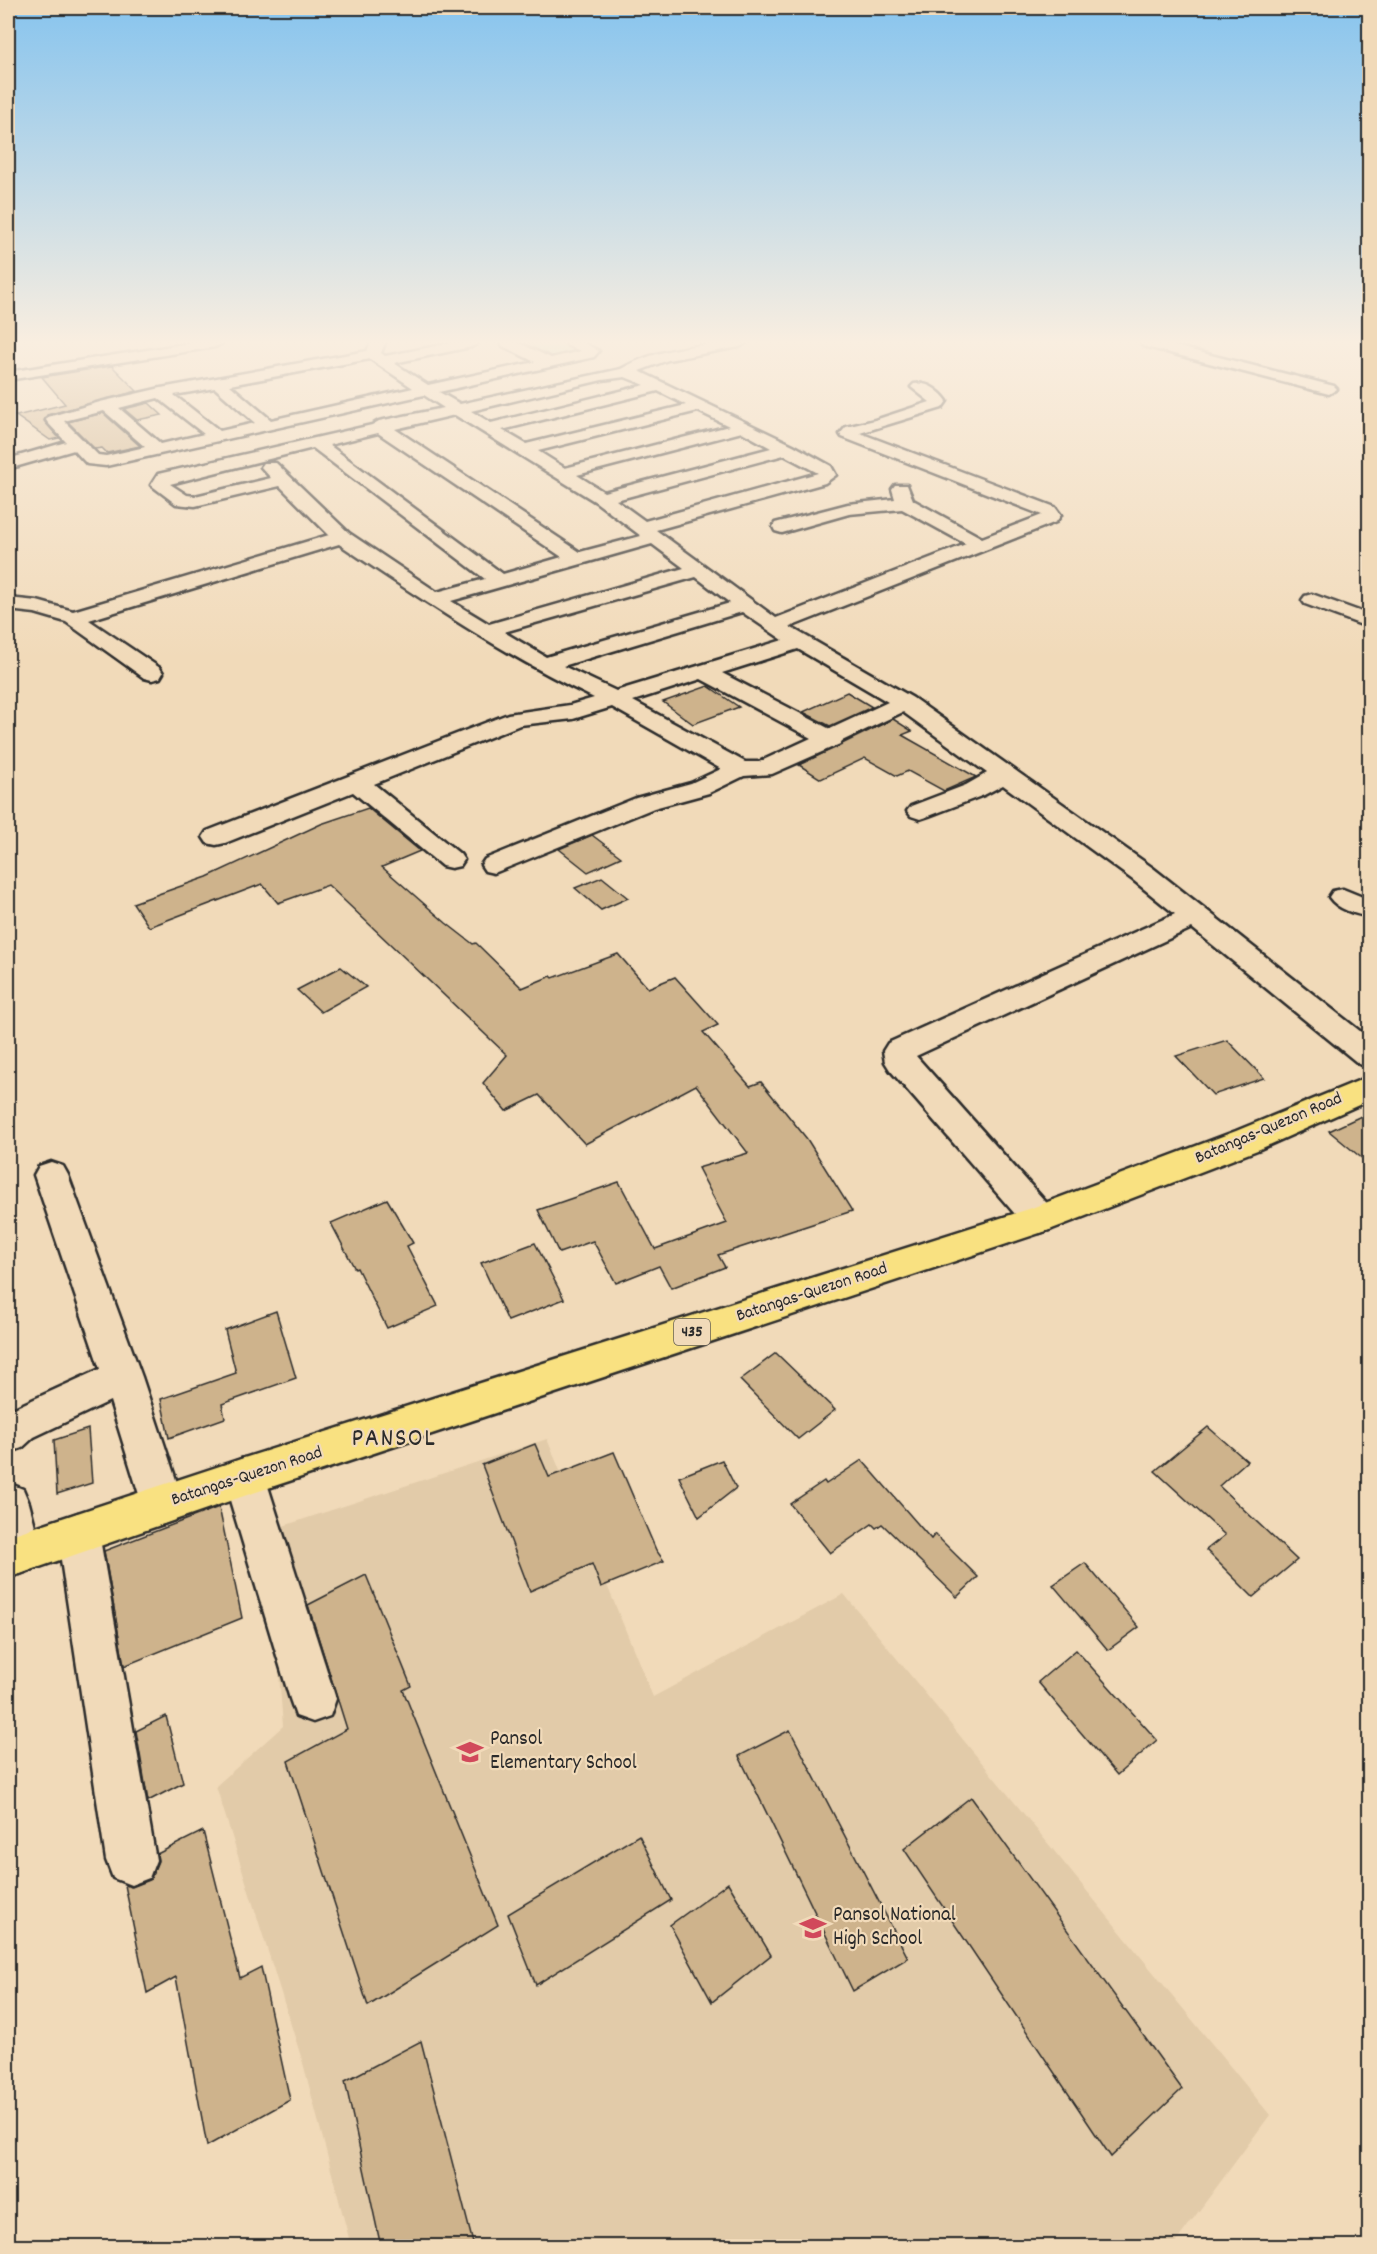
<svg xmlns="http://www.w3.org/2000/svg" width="1377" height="2254" font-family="Dekko,sans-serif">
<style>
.built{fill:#e2cba9}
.green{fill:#9ddfa9;stroke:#64856a;stroke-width:1.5}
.building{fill:#ceb38c;stroke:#2b2b2b;stroke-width:1.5}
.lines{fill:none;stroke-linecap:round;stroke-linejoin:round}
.minor-casing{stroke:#2b2b2b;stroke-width:5}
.major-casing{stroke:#2b2b2b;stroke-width:5}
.minor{fill:#f1dab9;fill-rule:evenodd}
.major{fill:#f9e181;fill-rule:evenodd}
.labels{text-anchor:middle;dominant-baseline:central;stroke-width:4.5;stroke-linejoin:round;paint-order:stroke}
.shield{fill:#f1dab9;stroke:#666056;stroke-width:1.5}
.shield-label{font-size:16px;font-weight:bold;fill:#2b2b2b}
.street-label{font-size:18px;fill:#2b2b2b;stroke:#f1dab9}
.near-poi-label{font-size:21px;fill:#2b2b2b;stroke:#f1dab9;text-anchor:start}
.near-quarter-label{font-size:26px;letter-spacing:1.5px;fill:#2b2b2b;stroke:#f1dab9}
</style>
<rect width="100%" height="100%" fill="#f1dab9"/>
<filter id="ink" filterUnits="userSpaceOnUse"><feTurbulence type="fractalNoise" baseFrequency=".0167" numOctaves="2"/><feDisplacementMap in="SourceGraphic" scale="12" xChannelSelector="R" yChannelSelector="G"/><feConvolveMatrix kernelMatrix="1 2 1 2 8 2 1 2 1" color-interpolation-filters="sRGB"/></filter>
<g filter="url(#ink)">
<path class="built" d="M547 1439 653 1697 844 1594 1270 2115 1173 2246H351L303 2063 216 1786 283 1726 268 1531Z"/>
<path class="green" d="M518 343H569L585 350 550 358Z"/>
<g class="building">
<path d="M112 366 137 391 47 415 44 421 59 438 50 440 16 416 65 404 42 377Z"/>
<path d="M149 403 162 415 137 420 124 409Z"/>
<path d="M103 413 140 446 107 453 102 448 95 449 68 422Z"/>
<path d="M708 686 739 707 693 724 663 702Z"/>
<path d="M847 692 872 707 830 726 803 712Z"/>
<path d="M893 719 912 731 902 735 976 777 944 791 908 771 897 776 865 758 821 779 799 765Z"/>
<path d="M368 808 420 851 382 867 446 923 473 944 476 943 522 988 551 976 553 978 618 954 648 988 675 977 718 1025 703 1032 750 1086 761 1082 807 1139 852 1211 718 1255 725 1267 671 1288 659 1266 616 1283 593 1241 559 1253 538 1210 619 1182 655 1249 727 1223 698 1168 748 1153 696 1085 585 1144 539 1095 506 1111 483 1083 507 1055 328 885 278 903 262 884 149 927 133 903 207 877 321 824Z"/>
<path d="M592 835 621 857 588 872 559 849Z"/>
<path d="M602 877 628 898 601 910 575 888Z"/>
<path d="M341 967 366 987 321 1012 297 990Z"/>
<path d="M1227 1040 1264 1078 1213 1095 1176 1056Z"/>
<path d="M1370 1112V1165L1329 1131Z"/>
<path d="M387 1199 413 1243 407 1246 438 1306 387 1328 357 1268 355 1269 331 1223Z"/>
<path d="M535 1243 564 1299 508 1321 481 1263Z"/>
<path d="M276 1311 296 1378 222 1404 225 1418 169 1438 161 1399 236 1373 225 1330Z"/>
<path d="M776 1353 835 1410 798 1439 740 1380Z"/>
<path d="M1208 1427 1247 1461 1219 1486 1297 1560 1253 1597 1206 1550 1225 1535 1155 1471Z"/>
<path d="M88 1429 92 1483 57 1494 54 1440Z"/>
<path d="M535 1444 549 1477 614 1452 656 1550 664 1561 601 1587 592 1564 530 1591 482 1465Z"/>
<path d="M722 1460 736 1488 699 1517 679 1477Z"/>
<path d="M862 1460 931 1539 935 1534 978 1577 957 1597 882 1524 876 1528 872 1524 830 1553 790 1504 824 1481 826 1484Z"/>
<path d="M219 1507 242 1618 124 1666 104 1551Z"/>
<path d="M1085 1563 1139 1627 1108 1650 1053 1585Z"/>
<path d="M366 1575 411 1686 403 1690 498 1925 368 2006 288 1761 347 1729 308 1605Z"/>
<path d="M1076 1650 1157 1740 1117 1775 1038 1682Z"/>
<path d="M166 1716 183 1783 148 1801 136 1731Z"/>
<path d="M790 1730 908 1958 853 1991 739 1756Z"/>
<path d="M971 1797 1182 2089 1111 2157 904 1849Z"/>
<path d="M203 1831 240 1978 261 1967 290 2100 207 2146 176 1977 147 1993 125 1885 132 1887 150 1880 158 1861 157 1854Z"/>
<path d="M639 1835 671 1900 536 1985 508 1914Z"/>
<path d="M728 1883 771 1955 712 2002 670 1925Z"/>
<path d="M421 2041 474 2247H381L345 2081Z"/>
</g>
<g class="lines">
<g class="minor-casing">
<g id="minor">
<path d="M191 343H222L215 347 8 380V372Z"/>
<path d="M371 343H385L381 353 385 356 452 343H478L471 347 394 363 428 385 535 362 503 346 501 343H519L551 358 581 351 568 346 566 343H584L599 351 594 357 439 392 460 404 621 369C658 348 704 343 746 343L739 347 668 360 639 371 793 445 831 466 836 475 825 483 656 530 776 618 966 544 902 509 849 514 782 533 775 531 773 527 775 523 848 504 895 499 892 489 895 485H907L913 500 982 538 1042 515 842 437 840 434 846 427 875 420 930 402 911 387 914 384C927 381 940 391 947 401L942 408 860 433 1055 507 1061 515 1056 522 790 627 913 698 1153 868 1370 1039V1067L1359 1064 1192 928 916 1056 1052 1209 1058 1219 1052 1229 1040 1233 1028 1229 890 1070 885 1062 883 1051 888 1043 1175 914 1133 880 1003 785 984 795 929 816 920 819 911 816 907 811 911 806 966 785 987 773 903 712 842 741 840 744 772 774 744 776 709 793 654 808 494 873 485 871 481 865 485 859 636 798 691 783 721 769 612 707 573 719 520 725 374 784 460 854 464 860 460 866 451 868 442 866 353 792 225 843 216 845 207 843 203 837 207 831 508 714 570 705 594 698C504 655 422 600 339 544L89 620 160 668 163 673 160 678 152 680 144 678 66 622 35 613 8 610V598L37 601 73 611 329 535 280 486 195 506 176 504 151 485 158 474 372 425 379 421 444 408 424 395 106 466 87 464 74 450 8 469V459L66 442 48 423 46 420 48 417 100 402 161 388 367 351ZM370 359 413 388 271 420 230 385ZM625 377 645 385 491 423 471 411 602 380ZM215 388 255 423 220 431 174 395ZM658 391 686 405 526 444 502 430ZM158 398 204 434 161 444 119 408ZM104 411 145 447 106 456 98 455 64 421ZM698 411 729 426 565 468 538 451ZM455 415 596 502 641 536 580 552 395 429ZM742 432 771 448 604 492 577 475ZM378 433 562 557 503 574 329 445ZM313 448 485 579 437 592 349 533 276 463H264L261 467 271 478 195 496 187 495 170 484ZM784 455 818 473 645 521 616 500ZM652 544 684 568 489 624 451 601ZM696 577 730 603 546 657 504 632ZM742 612 783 640 616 691 563 666ZM798 649 888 702 830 729 722 673ZM701 679 811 738 759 762H745L633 701Z"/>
<path d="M1141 343H1163L1334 386 1337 389 1329 394 1143 346Z"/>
<path d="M1312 594 1370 615V628L1305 604 1302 600 1305 596Z"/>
<path d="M1343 889 1370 900V917C1355 914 1338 910 1329 897L1333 891Z"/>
<path d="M51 1162 63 1166 68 1175 142 1377 184 1504 178 1518 163 1524 148 1518 142 1504 110 1401 34 1437 22 1448 8 1453V1411L100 1369 34 1175 39 1166Z"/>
<path d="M244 1458 259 1464 265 1477 336 1699 330 1716 313 1722 296 1716 290 1699 223 1477 229 1464Z"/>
<path d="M8 1483 23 1489 29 1503 42 1553 35 1568 20 1574 8 1569Z"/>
<path d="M78 1513 93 1519 99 1533 156 1860 149 1878 131 1885 113 1878 106 1860 57 1533 63 1519Z"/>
</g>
</g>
<g class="major-casing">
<path id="major" d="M1370 1076V1100L1260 1149 1052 1229 244 1496 8 1578V1536L244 1458 1029 1209 1236 1131Z"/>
</g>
<use href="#minor" class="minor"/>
<use href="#major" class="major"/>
</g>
</g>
<linearGradient id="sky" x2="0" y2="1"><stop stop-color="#87c4ee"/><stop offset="0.52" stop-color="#f9eee0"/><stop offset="1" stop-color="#f9eee0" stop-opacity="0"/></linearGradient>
<rect width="1377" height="658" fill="url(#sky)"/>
<defs>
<g id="school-bare" transform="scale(2.07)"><path d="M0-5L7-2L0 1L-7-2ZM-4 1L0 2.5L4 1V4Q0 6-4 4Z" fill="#d1495b" stroke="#f1dab9" stroke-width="2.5" paint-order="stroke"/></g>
</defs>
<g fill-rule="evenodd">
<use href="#school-bare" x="470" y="1752"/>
<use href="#school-bare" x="813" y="1928"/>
</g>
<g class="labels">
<rect class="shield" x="674" y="1319" width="36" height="26" rx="4.5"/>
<g class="shield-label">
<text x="692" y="1332">435</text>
</g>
<g class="street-label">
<text transform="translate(1269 1129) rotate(-23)">Batangas-Quezon Road</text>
<text transform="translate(812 1293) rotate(-18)">Batangas-Quezon Road</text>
<text transform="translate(247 1477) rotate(-18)">Batangas-Quezon Road</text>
</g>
<g class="near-poi-label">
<text x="490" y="1740">Pansol<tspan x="490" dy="24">Elementary School</tspan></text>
<text x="833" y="1916">Pansol National<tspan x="833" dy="24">High School</tspan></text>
</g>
<g class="near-quarter-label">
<text x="394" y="1439">PANSOL</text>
</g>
</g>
<rect width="1377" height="2254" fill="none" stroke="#f1dab9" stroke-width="30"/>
<rect x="15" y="15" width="1347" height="2224" fill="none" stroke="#2b2b2b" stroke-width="2" filter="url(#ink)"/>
</svg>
